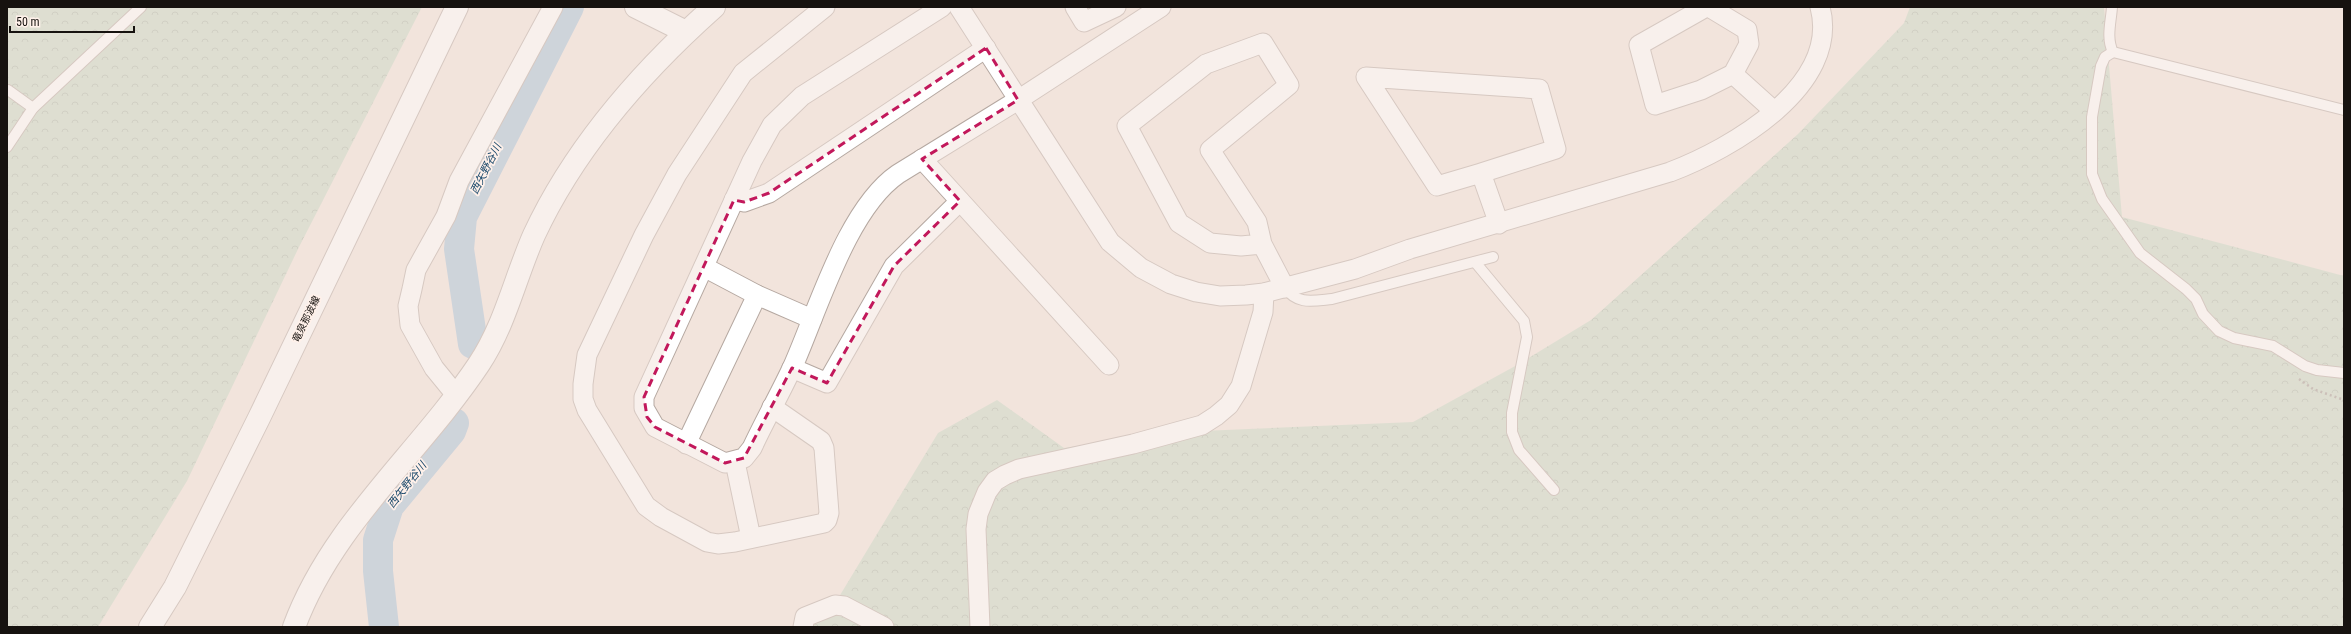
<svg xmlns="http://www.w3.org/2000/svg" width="2351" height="634" font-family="'Roboto Condensed','Noto Sans JP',sans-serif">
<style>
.forest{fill:url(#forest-crowns)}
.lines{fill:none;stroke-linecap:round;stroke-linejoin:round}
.river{stroke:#a3c0d8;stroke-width:30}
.lane-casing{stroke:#b5a8a1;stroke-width:12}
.street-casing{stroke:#b5a8a1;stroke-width:21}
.secondary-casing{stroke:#b5a8a1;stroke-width:24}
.path{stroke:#9e948e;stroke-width:2.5;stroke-dasharray:2 3;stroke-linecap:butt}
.lane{stroke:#fff;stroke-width:10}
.street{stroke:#fff;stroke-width:19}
.secondary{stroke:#fff;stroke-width:22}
.marked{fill:none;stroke:#c2185b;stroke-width:3;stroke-dasharray:8 5;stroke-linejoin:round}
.labels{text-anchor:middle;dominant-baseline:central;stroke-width:3.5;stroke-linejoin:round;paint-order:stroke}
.street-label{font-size:10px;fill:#16120f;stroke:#fff1ea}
.water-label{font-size:11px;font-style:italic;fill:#1b496b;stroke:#fff1ea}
</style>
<defs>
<pattern id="forest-crowns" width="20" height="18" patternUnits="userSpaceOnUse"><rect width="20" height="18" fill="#c6d8c4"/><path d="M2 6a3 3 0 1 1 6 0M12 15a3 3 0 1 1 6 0" fill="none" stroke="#a9b8a7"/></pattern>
</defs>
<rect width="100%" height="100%" fill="#f2e4dc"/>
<g class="forest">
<path d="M7 7H422L299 247 187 481 98 627H7Z"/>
<path d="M1910 7H2104L2122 217 2344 276V627H808L825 620 938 433 997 400 1064 448 1178 432 1413 422 1517 365 1591 320 1798 134 1904 23Z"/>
</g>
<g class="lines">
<g class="river">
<path d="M473 344 459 249 462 217 569 7"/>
<path d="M384 627 378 571V540L389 506 451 431 454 423"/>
</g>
<g class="lane-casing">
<g id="lane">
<path d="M2112 7C2111 22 2106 38 2113 52L2344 110"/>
<path d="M2113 52 2105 57 2101 66 2092 117V174L2102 199 2140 253 2186 289 2196 299 2203 314 2219 331 2234 338 2273 346 2305 366 2317 370 2344 373"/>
<path d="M8 90 33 108"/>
<path d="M7 147 33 108 141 7"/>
<path d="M1475 262 1524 321 1527 337 1512 413V432L1519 450 1554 490"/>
<path d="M1285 288C1298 305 1312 301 1332 299L1493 257"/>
</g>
</g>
<g class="street-casing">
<g id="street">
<path d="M942 7 802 96 772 125 752 161 644 397V408L655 427 725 463 744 458 752 448C765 420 780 394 793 366 818 310 847 209 898 174L1018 100 1161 7"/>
<path d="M959 7 1110 242 1141 268 1171 284 1196 292 1220 296 1246 295 1264 293 1355 269 1410 249 1670 172C1731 149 1841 86 1820 7"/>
<path d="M1075 7 1084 22 1116 7"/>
<path d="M1706 7 1639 45 1655 105 1701 90 1733 74 1749 44 1747 30 1709 7"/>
<path d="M1733 74 1774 111"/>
<path d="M922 159 1109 365"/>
<path d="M1481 173 1556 149 1539 89 1366 77 1437 186 1481 173 1499 224"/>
<path d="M734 200 744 202 769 193 986 48"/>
<path d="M1262 244 1241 246 1210 243 1179 223 1127 126 1206 64 1263 43 1289 85 1210 150 1257 222 1262 244 1285 288"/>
<path d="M704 267 757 295 812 319"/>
<path d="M792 368 827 383 894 266 960 201"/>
<path d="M456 395 434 368 410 325 408 306 412 289 416 270 446 216 459 181 553 7"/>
<path d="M772 407 821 441 824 448 829 513 827 520 824 523 735 542 718 544 707 542 661 517 646 506 587 410 583 399V384L587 355 644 235 677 174 743 73 825 7"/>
<path d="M686 444 757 295"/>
<path d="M735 462 751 538"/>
<path d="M803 627 805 617 835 605 844 606 884 627"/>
<path d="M980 627 976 529 978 514 987 492 995 481 1005 475 1019 469 1133 444 1202 425 1216 416 1229 405 1241 386 1263 312 1264 293"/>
</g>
</g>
<g class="secondary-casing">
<g id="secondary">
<path d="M636 7 686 32"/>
<path d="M150 627 175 587 259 418 457 7"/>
<path d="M294 627C332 524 419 454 479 364 505 325 515 278 534 235 575 147 642 71 714 7"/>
</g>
</g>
<path class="path" d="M2299 379 2313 389 2344 400"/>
<use href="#lane" class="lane"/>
<use href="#street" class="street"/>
<use href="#secondary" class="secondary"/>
</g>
<path d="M0 0H2351V634H0ZM986 48 1018 100 922 159 960 201 894 266 827 383 792 368 744 458 725 463 655 427 647 417 644 397 734 200 744 202 769 193Z" fill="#f2e4dc" fill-opacity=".55" fill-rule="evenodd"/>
<path class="marked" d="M986 48 1018 100 922 159 960 201 894 266 827 383 792 368 744 458 725 463 655 427 647 417 644 397 734 200 744 202 769 193Z"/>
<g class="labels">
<g class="street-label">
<text transform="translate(306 319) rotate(-64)">竜泉那波線</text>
</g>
<g class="water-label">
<text transform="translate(486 169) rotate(-63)">西矢野谷川</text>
<text transform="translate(407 485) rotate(-52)">西矢野谷川</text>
</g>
</g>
<rect width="2351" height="634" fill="none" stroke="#16120f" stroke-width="16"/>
<path d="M10 26v6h124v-6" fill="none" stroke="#16120f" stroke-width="2"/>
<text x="16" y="26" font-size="12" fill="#16120f" stroke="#fff1ea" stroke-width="3" paint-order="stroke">50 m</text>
</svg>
